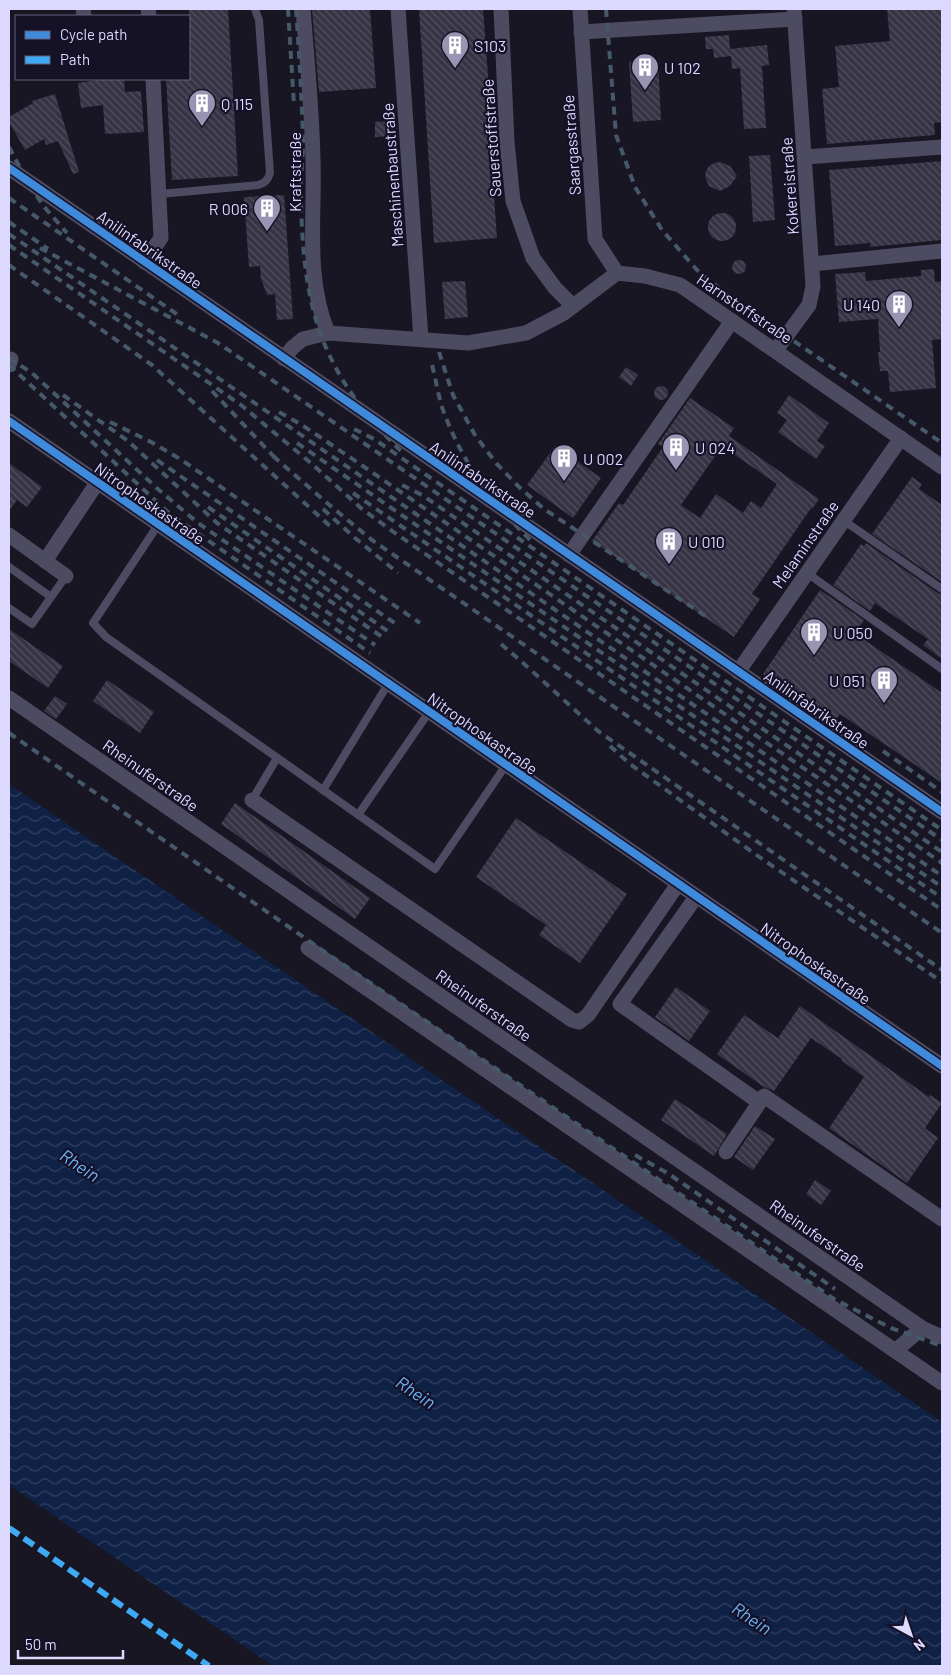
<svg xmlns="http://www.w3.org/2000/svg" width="951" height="1675" font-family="Barlow,sans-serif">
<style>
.water{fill:url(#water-waves)}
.building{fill:url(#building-back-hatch);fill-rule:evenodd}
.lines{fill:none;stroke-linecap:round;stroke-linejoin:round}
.lane{stroke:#4d4b62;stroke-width:8}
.street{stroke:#4d4b62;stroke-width:15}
.rail{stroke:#46596a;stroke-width:4;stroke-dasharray:8 6;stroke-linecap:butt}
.quiet{stroke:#3fa9f5;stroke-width:6;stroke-dasharray:12 6;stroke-linecap:butt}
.cycleway-casing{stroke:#151127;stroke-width:11}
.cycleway{stroke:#408adc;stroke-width:8}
.labels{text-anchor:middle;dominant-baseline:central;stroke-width:4.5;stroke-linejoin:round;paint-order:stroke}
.poi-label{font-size:16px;fill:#ddd8fe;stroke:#151127;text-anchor:start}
.street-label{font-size:16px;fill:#ddd8fe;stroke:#151127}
.water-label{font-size:18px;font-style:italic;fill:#6ab4f9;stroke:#151127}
</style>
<defs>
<pattern id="water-waves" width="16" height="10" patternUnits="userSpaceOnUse" patternTransform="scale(1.25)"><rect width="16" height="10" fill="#0f2145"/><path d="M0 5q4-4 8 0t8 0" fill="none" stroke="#324061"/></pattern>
<pattern id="building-back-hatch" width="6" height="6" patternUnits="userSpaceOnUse" patternTransform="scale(1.25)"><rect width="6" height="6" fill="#363444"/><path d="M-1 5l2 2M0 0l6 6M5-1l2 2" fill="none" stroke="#535160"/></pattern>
</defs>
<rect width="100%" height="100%" fill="#181622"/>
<path class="water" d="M9 784 942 1422V1666H273L9 1485Z"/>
<g class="building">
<path d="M189 9H228L238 176 172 180 166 79H189Z"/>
<path d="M312 9H370L376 88 319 92Z"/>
<path d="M419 9H483L492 129H489L497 238 434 243Z"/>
<path d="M887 9H942V122L934 123 935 135 827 144 822 89 839 87 835 46 890 41Z"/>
<path d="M729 35 730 49 767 45 769 65 762 66 766 128 744 129 740 68 732 69 731 56 714 58 713 49H706L705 37Z"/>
<path d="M658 60 661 120 633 122 629 62Z"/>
<path d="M105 79H124L125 92 141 91 144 132 105 134 103 105 81 108 78 83Z"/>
<path d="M55 94 79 172 73 174 58 141 46 145 44 139 25 150 9 122V117L33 103 32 101Z"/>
<path d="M396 121 397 136 375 137V122Z"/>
<path d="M770 155 775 220 753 222 749 156Z"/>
<path d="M942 161V240L870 247V243L835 246 829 170Z"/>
<path d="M720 162 730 166 737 176 730 186 720 191 709 186 705 176 706 171 709 166 714 163Z"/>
<path d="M284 195 293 319 277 320 275 294 267 295 261 279 260 266 249 267 244 197Z"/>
<circle cx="722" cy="227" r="14"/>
<circle cx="739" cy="267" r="7"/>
<path d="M934 269 935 282 942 281V339L932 340 936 388 890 392 888 371H880L878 352H880L878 319 839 322 835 274 865 272 866 281 921 276V270Z"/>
<path d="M465 281 468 317 445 319 442 282Z"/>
<path d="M626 367 638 375 631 386 619 377Z"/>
<circle cx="661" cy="393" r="7"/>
<path d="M789 395 829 423 817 441 825 446 816 459 778 432 787 420 777 413Z"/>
<path d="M690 398 734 428 729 436 819 499 812 509 811 508 752 594 760 599 734 637 592 541 619 503 623 505 663 447 658 444ZM722 446 777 484 761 508 751 501 743 513 716 494 700 518 681 505Z"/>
<path d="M555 446 601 478 573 518 527 485Z"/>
<path d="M9 463 42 487 27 507 17 500 9 511Z"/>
<path d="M912 477 922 484 919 489 942 505V582L872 534Z"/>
<path d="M866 543 939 594 942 595V659L923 645 928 639 875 603 870 611 833 585 861 544 864 546Z"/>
<path d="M820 590 864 620 858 629 869 637 866 641 942 693V783L840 714 834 722 763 674Z"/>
<path d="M9 629 63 666 48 688 9 661Z"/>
<path d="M107 680 154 712 140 733 93 701Z"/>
<path d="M55 696 67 704 56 719 44 711Z"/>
<path d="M235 803 370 898 355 919 221 824Z"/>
<path d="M516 818 627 894 580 963 539 935 546 925 476 877Z"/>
<path d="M676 987 710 1011 689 1041 655 1017Z"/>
<path d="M800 1006 929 1097 930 1095 942 1103 925 1128 938 1138 907 1183 829 1128 864 1077 841 1060 842 1059 811 1038 774 1091 764 1087 717 1054 744 1015 778 1038Z"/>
<path d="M675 1099 727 1134 714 1156 661 1120Z"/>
<path d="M755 1126 775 1139 753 1170 734 1157Z"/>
<path d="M815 1180 831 1191 821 1205 806 1194Z"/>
</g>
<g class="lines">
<g class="lane">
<path d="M160 194 258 185C265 183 268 180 270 173L259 20 255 9"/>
<path d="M843 520 942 589"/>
<path d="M158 525 93 623 106 637 435 869 506 765"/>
<path d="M9 567 51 597"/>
<path d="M807 573 942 669"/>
<path d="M9 608 32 624 66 576"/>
<path d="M323 790 388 684"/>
<path d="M252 800 277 758"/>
<path d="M358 815 429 712"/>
</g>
<g class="street">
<path d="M83 9 84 16"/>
<path d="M148 9 149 16"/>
<path d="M303 9C307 59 312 110 313 160 315 218 305 277 328 333"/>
<path d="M398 9 421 339"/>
<path d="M501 9 507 142 513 201 533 258 555 288 573 306"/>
<path d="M580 9 595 239 617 273"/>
<path d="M581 32 795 19"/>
<path d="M805 157 942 147"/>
<path d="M9 168 942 812"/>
<path d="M144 262 161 238 153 79"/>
<path d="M812 264 942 251"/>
<path d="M776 350 809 305 813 286 794 9"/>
<path d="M284 359 292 348 303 339 328 333 468 343 526 333 564 313 617 273 645 276 680 285 942 467"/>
<path d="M9 365 11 359"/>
<path d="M9 421 942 1066"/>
<path d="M9 535 66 576"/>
<path d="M569 555 732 321"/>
<path d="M45 561 97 483"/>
<path d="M738 672 901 438"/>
<path d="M9 698 922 1328 942 1337"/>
<path d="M252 800 572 1020 579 1022 588 1015 678 884"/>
<path d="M696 897 620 1004 759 1102"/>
<path d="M308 948 942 1383"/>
<path d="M726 1152 764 1096 942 1219"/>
<path d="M895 1351 922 1328"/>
</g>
<g class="rail">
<path d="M288 9 294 105"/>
<path d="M296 9C299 53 302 97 303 142 303 161 300 180 301 199 302 250 306 304 328 352 345 390 372 423 402 452"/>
<path d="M606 9 616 135 635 187 662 230 697 270 730 297 942 443"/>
<path d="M9 147 31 188 46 209 67 233"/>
<path d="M9 198 181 317"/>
<path d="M9 222 48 249"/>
<path d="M9 234 942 876"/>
<path d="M9 245 241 405 312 464 362 509 395 533 942 910"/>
<path d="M40 248 218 343 942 840"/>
<path d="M9 265 152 365 330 526"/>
<path d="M439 352 453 395 475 435 496 463 519 487 544 509 710 619"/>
<path d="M9 358 32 373 159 490 198 523 375 645"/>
<path d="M9 365 170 514 370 653"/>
<path d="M432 365C436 380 438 395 443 410 462 462 491 501 530 540"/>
<path d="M212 391 277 460"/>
<path d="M63 395 128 441 217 523 385 639"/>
<path d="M279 412 302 425 357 462 942 863"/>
<path d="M110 422 151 442 180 459 420 623"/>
<path d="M354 429 374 439 942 830"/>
<path d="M297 443 942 887"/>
<path d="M273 456 327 503 372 540 942 933"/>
<path d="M157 460 396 624"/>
<path d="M402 485 422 495 942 852"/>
<path d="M353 493 942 898"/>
<path d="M208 507 389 632"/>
<path d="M323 509 355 538 398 573"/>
<path d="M501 644 522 662 598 731 942 970"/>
<path d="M9 733 335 959 834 1299 891 1328 942 1346"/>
<path d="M610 746 630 764 755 854 942 982"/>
<path d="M883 751 942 792"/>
<path d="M635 1155 669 1174 835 1289"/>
</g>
<path class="quiet" d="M9 1528 209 1666"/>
<g class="cycleway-casing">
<g id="cycleway">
<path d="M9 168 942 812"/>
<path d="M9 421 942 1066"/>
</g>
</g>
<use href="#cycleway" class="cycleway"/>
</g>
<defs>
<g id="building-pin" transform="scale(1.4375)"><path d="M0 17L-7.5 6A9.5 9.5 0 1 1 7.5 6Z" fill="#9894b1" stroke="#151127"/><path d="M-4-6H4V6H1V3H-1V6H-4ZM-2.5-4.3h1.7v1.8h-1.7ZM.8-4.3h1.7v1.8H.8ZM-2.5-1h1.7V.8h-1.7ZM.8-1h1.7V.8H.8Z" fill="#fff"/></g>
</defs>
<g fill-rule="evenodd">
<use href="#building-pin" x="455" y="45"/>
<use href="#building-pin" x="645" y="67"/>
<use href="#building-pin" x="202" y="103"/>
<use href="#building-pin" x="267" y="208"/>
<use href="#building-pin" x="899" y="304"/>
<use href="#building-pin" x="676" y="447"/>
<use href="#building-pin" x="564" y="458"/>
<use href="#building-pin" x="669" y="541"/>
<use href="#building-pin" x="814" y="632"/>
<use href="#building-pin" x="884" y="680"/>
</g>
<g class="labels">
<g class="poi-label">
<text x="474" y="45">S103</text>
<text x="664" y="67">U 102</text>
<text x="221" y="103">Q 115</text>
<text x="248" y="208" text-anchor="end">R 006</text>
<text x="880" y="304" text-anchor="end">U 140</text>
<text x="695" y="447">U 024</text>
<text x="583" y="458">U 002</text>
<text x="688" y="541">U 010</text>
<text x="833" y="632">U 050</text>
<text x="865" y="680" text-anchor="end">U 051</text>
</g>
<g class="street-label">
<text transform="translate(491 138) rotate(-94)">Sauerstoffstraße</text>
<text transform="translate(571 145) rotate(-94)">Saargasstraße</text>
<text transform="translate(294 172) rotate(-90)">Kraftstraße</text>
<text transform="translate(392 175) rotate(-94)">Maschinenbaustraße</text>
<text transform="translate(789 186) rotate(-94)">Kokereistraße</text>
<text transform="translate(150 249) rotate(35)">Anilinfabrikstraße</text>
<text transform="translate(745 308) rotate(34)">Harnstoffstraße</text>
<text transform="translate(483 479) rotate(34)">Anilinfabrikstraße</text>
<text transform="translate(150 503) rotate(35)">Nitrophoskastraße</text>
<text transform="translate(805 544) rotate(-55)">Melaminstraße</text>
<text transform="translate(817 709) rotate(35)">Anilinfabrikstraße</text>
<text transform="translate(483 733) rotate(35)">Nitrophoskastraße</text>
<text transform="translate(151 775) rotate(35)">Rheinuferstraße</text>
<text transform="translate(816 963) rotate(35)">Nitrophoskastraße</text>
<text transform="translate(484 1005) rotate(35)">Rheinuferstraße</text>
<text transform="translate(818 1235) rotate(35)">Rheinuferstraße</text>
</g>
<g class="water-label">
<text transform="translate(80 1165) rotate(34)">Rhein</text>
<text transform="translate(416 1392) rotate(34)">Rhein</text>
<text transform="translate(752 1618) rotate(34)">Rhein</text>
</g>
</g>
<rect width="951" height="1675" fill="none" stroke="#ddd8fe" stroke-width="20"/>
<rect x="15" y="15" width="175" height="65" fill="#151127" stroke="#65617d"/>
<rect x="25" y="31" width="25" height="8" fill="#408adc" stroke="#65617d"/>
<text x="60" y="40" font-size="15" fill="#ddd8fe">Cycle path</text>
<rect x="25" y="56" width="25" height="8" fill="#3fa9f5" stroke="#65617d"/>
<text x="60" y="65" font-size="15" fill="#ddd8fe">Path</text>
<g transform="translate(911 1635) rotate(140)" stroke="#151127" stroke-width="4" paint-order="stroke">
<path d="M0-4L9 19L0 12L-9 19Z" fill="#ddd8fe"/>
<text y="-8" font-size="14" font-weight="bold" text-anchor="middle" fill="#ddd8fe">N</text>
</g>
<path d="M18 1650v8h105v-8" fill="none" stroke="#ddd8fe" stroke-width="2.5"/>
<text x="25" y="1650" font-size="15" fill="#ddd8fe" stroke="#151127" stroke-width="4" paint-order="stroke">50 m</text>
</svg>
